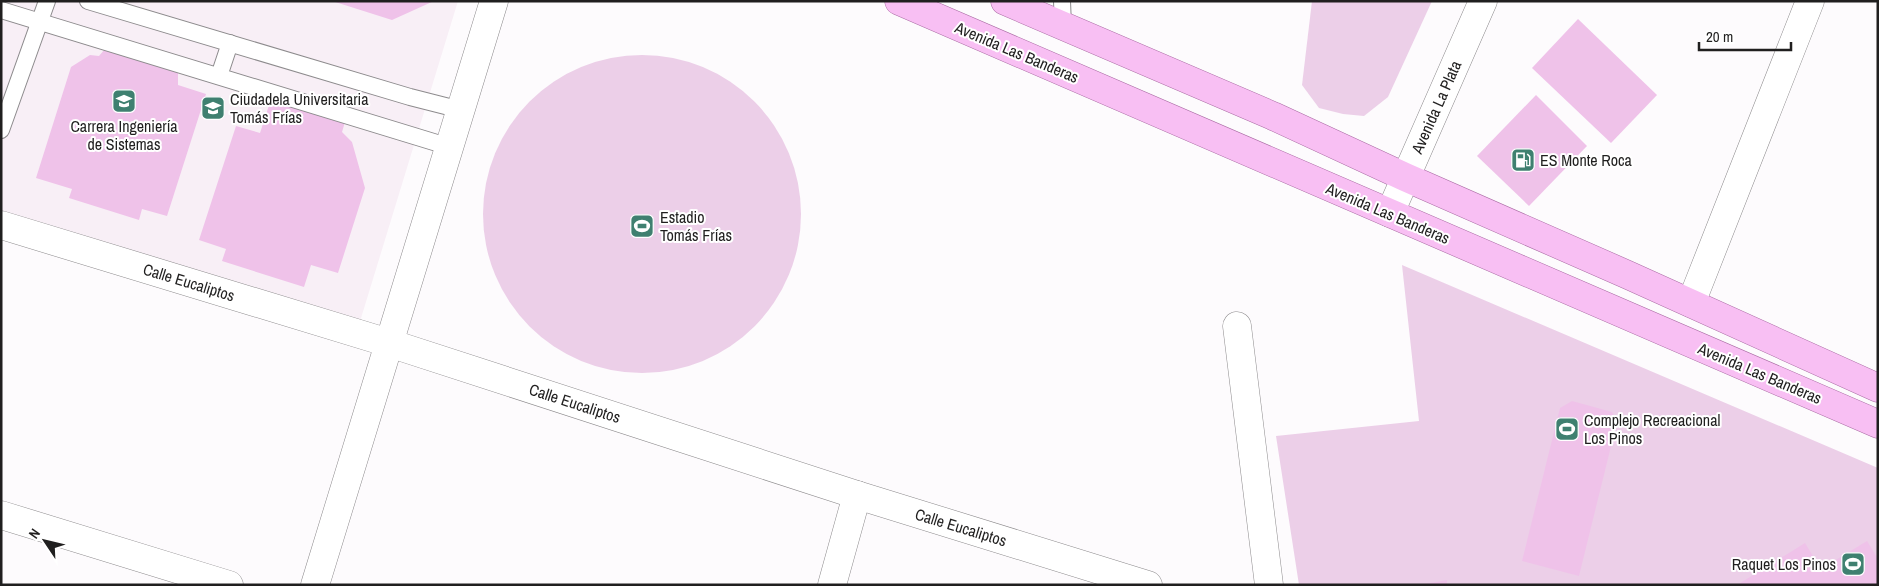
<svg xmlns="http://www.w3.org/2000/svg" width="1879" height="586" font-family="'Archivo Narrow',sans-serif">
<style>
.built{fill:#f8eff6}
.green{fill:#eccfe8}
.building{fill:#efc2e9}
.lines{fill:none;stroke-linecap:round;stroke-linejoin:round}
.service-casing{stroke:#8d8b8d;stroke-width:18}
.minor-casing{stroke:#8d8b8d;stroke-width:29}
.tertiary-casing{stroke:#8d8b8d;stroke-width:29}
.primary-casing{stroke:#aa6ca4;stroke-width:29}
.service{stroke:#fff;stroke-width:16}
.minor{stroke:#fff;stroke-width:28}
.tertiary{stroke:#fff;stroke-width:28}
.primary{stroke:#f8bff3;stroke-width:28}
.labels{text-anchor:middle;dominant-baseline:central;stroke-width:4;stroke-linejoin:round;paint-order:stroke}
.street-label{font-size:16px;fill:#201f1f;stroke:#fff}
.poi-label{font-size:16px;fill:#201f1f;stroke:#fff;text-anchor:start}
</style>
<rect width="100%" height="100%" fill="#fdfbfd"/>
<path class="built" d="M1 1H458L358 328 1 216Z"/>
<g class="green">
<path d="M1312 1H1432L1388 97 1364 116 1343 114 1319 108 1302 85Z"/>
<circle cx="642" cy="214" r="159"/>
<path d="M1402 265 1878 468V585H1299L1276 436 1419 421Z"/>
</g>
<g class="building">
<path d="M332 1H434L392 20Z"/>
<path d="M1578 19 1657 95 1611 143 1532 68Z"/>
<path d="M105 49 178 71V85L206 94 167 216 142 209 139 220 69 198 72 189 36 178 71 67 90 55 99 56Z"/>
<path d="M1536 95 1587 146 1529 206 1477 156Z"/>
<path d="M271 99 345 122 342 132 352 142 365 188 338 273 311 265 304 287 222 261 226 249 199 240 236 126 260 133Z"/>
<path d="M1572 401 1612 412 1617 422 1579 576 1522 561 1560 408Z"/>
<path d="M1867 541 1878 559V585H1737L1805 543 1821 569Z"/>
<path d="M1447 580V585H1425V584Z"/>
</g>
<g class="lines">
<g class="service-casing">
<g id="service">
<path d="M88 1 410 97 461 110"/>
<path d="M1062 1 1063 26"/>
<path d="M1 10 450 147"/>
<path d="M219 76 230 43"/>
<path d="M1 130 47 1"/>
</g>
</g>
<g class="minor-casing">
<g id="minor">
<path d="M1390 213 1483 1"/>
<path d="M1 225 389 343 857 495 1148 585"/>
<path d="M1691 303 1810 1"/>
<path d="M1237 326 1269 585"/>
<path d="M1 515 229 585"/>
<path d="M832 585 857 495"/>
</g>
</g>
<g class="tertiary-casing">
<path id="tertiary" d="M315 585 494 1"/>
</g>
<g class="primary-casing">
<g id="primary">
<path d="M899 1 1878 424"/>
<path d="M1005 1 1273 116 1405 177 1628 275 1878 388"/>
</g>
</g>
<use href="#service" class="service"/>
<use href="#minor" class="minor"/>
<use href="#tertiary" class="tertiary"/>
<use href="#primary" class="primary"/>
</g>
<defs>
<g id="university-square" transform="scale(1.25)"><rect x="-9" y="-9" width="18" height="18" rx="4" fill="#3f8070" stroke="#fff"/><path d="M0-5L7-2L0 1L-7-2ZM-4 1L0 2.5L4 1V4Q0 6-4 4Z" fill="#fff"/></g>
<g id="fuel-square" transform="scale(1.25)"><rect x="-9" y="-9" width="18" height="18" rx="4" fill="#3f8070" stroke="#fff"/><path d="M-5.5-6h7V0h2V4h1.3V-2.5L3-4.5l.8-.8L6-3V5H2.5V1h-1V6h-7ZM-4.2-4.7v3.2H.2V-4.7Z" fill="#fff"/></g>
<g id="stadium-square" transform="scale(1.25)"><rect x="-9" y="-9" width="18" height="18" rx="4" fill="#3f8070" stroke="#fff"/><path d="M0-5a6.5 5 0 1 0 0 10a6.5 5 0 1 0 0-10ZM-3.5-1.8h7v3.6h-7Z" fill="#fff"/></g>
</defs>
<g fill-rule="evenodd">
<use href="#university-square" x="124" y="101"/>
<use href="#university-square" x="213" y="108"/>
<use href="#fuel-square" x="1523" y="160"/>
<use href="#stadium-square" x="642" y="226"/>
<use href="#stadium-square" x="1567" y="429"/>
<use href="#stadium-square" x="1853" y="564"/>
</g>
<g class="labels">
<g class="street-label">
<text transform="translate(1017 52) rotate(23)">Avenida Las Banderas</text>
<text transform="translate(1436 107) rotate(-66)">Avenida La Plata</text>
<text transform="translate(1388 213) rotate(23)">Avenida Las Banderas</text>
<text transform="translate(189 282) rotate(17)">Calle Eucaliptos</text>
<text transform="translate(1760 373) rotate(23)">Avenida Las Banderas</text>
<text transform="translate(575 403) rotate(18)">Calle Eucaliptos</text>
<text transform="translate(961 527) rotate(17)">Calle Eucaliptos</text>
</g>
<g class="poi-label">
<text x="230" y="99">Ciudadela Universitaria<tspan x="230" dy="18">Tomás Frías</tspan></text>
<text x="124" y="126" text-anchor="middle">Carrera Ingeniería<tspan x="124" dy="18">de Sistemas</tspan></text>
<text x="1540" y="160">ES Monte Roca</text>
<text x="660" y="217">Estadio<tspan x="660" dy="18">Tomás Frías</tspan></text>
<text x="1584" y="420">Complejo Recreacional<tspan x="1584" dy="18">Los Pinos</tspan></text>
<text x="1836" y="564" text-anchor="end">Raquet Los Pinos</text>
</g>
</g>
<rect width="1879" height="586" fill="none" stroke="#201f1f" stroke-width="5"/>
<g transform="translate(45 541) rotate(305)" stroke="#ffffff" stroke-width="4" paint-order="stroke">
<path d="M0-4L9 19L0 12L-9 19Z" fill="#201f1f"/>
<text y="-8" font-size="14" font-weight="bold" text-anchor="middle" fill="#201f1f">N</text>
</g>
<path d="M1699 42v8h92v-8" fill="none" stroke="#201f1f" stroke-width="2.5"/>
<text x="1706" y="42" font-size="15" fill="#201f1f" stroke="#ffffff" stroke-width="4" paint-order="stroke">20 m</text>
</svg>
